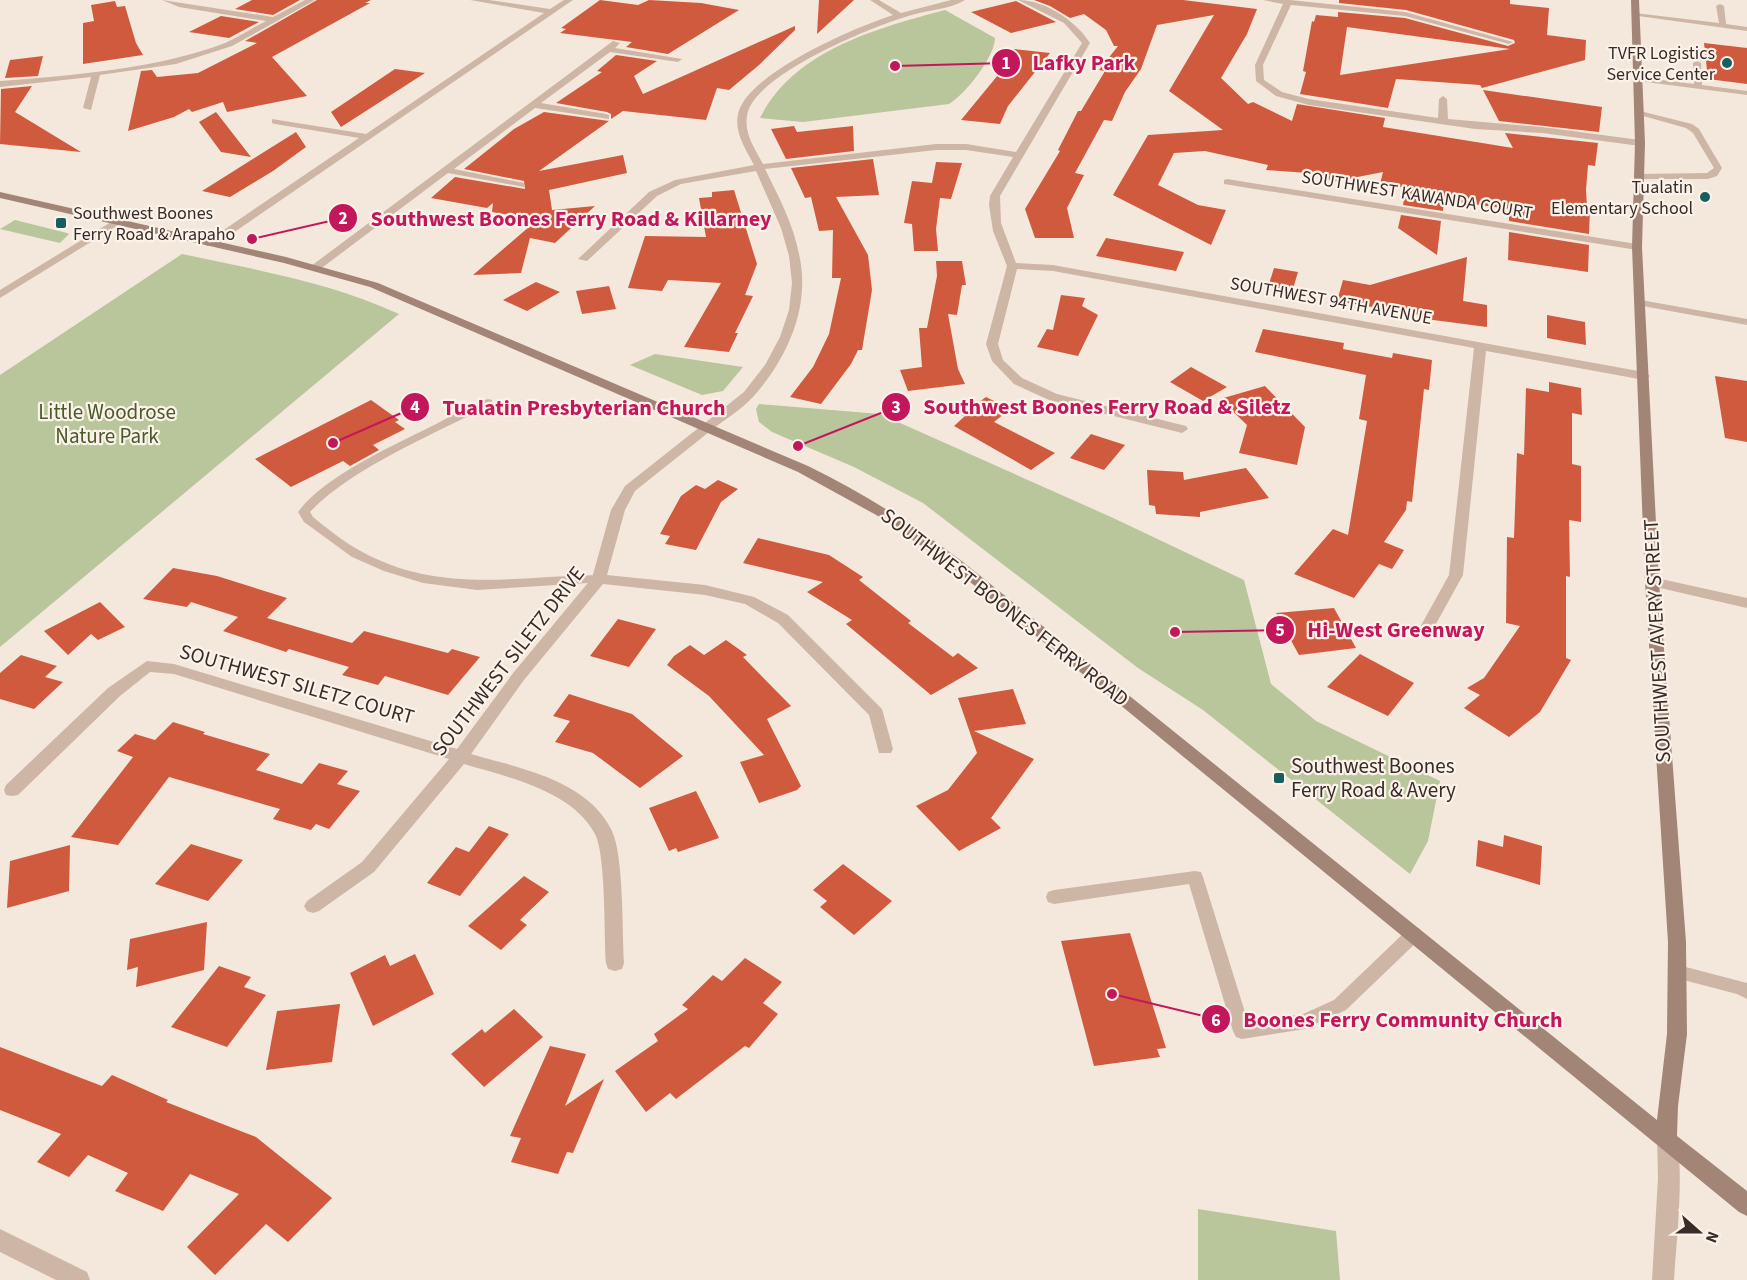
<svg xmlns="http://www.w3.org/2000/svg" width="1747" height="1280" font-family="'Source Sans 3',sans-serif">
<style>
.green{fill:#b9c59a}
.building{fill:#d05a3e;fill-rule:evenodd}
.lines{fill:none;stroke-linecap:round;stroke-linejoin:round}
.service{fill:#ceb6a6;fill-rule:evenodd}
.minor{fill:#ceb6a6;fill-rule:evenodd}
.tertiary{fill:#ceb6a6;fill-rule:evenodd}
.secondary{fill:#a28577;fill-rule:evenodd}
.poi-dot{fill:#195e5f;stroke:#fbf2e9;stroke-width:2}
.labels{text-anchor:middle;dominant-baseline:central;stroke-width:4.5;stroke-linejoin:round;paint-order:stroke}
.far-poi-label{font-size:18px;fill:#392c28;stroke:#fbf2e9;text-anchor:end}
.far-street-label{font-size:18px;fill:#392c28;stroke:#fbf2e9}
.park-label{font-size:21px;fill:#4a5a29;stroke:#fbf2e9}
.street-label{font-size:21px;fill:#392c28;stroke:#fbf2e9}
.poi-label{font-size:21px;fill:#392c28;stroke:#fbf2e9;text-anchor:start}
.leader{fill:none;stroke:#c2185b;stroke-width:2}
.callout-dot{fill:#c2185b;stroke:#fbf2e9;stroke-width:2}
.mark-label{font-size:18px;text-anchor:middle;font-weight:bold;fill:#fff}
.callout-label{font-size:22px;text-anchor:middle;font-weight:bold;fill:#c2185b;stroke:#fbf2e9;stroke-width:4.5;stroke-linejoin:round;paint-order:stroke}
</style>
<rect width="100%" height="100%" fill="#f4e8dc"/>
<g class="green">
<path d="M945 10 995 38C995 56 965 95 949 104L803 122 760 118C794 50 878 28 945 10Z"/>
<path d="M15 220 67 233 69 234 60 243 0 229Z"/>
<path d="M182 254C256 270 330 282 399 314L0 647V375Z"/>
<path d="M655 354 743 367 723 391 702 395 630 365Z"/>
<path d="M759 404 880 414 1111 517 1244 580 1271 684 1316 721 1440 781 1428 841 1410 874 1203 710 1138 668 923 503 854 467 772 432 759 422 756 409Z"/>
<path d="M1198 1209 1336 1231 1340 1280H1198Z"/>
</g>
<g class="building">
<path d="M252 0H300L273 15 235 9Z"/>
<path d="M317 0H371L365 3H370L272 57 307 96 227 112 223 102 192 112 189 109 174 117 128 131 141 71 152 70 157 77 198 73 257 43 245 41Z"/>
<path d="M600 0 638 5 649 0 701 3 739 10 668 54 626 47 632 42 560 33 566 29 561 28Z"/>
<path d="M819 0H854L817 34Z"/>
<path d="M1034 0H1183L1257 9 1247 34 1221 78 1248 104 1253 102 1292 121 1297 104 1385 118 1383 127 1513 148 1505 133 1598 143 1595 166 1588 165 1586 190 1587 208H1590L1589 234 1509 221V209L1444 200 1443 211 1403 205 1406 188 1380 184 1383 172 1332 182 1321 174 1266 170 1268 165 1205 151 1174 153 1158 185 1198 205 1226 210 1211 245 1113 195 1148 135 1223 130 1169 91 1214 15 1157 25 1141 69 1125 92 1112 121 1104 120 1075 173 1084 175 1067 208 1074 238H1035L1025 209 1060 151 1058 150 1078 111H1081L1105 71 1099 70 1118 46H1114L1106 30 1084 14 1070 18 1050 6Z"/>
<path d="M1339 0H1510V4L1549 8 1547 35 1586 40 1585 60 1482 88 1480 85 1396 79 1388 108 1300 94 1306 72 1303 71 1312 21 1314 22 1316 15 1338 17V12L1405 18 1508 46 1515 43 1514 40 1406 10 1339 3ZM1347 27 1510 49 1340 75Z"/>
<path d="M115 1 117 7 125 6 136 43 143 55 83 64V23L94 21 91 5Z"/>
<path d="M1016 1 1056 22 1011 33 971 12Z"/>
<path d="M221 16 259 22 229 38 189 32Z"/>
<path d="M795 26V30L759 65 729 90 717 88 706 120 623 111 611 119V114L607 112 556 103 602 72 597 71 616 55 657 61 634 76 643 94Z"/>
<path d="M1704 43 1747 48V84L1708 79Z"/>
<path d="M1014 49 1050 53 1008 106 1000 124 961 120 998 75H995Z"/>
<path d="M43 56 38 76 5 78 10 60Z"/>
<path d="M395 69 425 73 341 127 331 112Z"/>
<path d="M32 86 15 112 81 152 0 144 1 89Z"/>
<path d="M1483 90 1602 107 1599 132 1499 121Z"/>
<path d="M216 112 251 157 221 152 199 122Z"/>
<path d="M544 112 609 121 539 171 623 155 627 173 549 190 552 210 595 206 555 243 530 238 521 273 473 275 537 220 492 212 493 203 487 208 431 198 455 177 525 189 524 181 464 169 514 129Z"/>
<path d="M794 126 797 132 853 126 854 151 786 159 771 129Z"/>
<path d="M296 132 306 147 273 171 230 197 202 191Z"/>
<path d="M873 159 879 195 836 197 868 255 872 290 862 350H858L851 364 821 404 790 397 813 367 829 334 841 278H832L833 230 819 231 811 197 805 198 791 168Z"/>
<path d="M936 162 962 163 951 199 940 198 936 229 938 251H914L912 224 904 223 912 181 932 183Z"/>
<path d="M734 190 757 264 745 295 753 296 735 333H738L729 352 684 347 721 283 668 280 662 291 628 288 645 236 706 237 699 198 712 197V192Z"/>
<path d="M1401 215 1441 221 1437 255 1398 228Z"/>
<path d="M1509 232 1589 245 1588 272 1508 260Z"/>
<path d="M1106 238 1184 252 1176 271 1096 256Z"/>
<path d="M1467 257 1463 301 1487 305V327L1418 318 1419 315 1337 301 1343 280 1370 285Z"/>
<path d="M936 261H962L966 285H962L957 315 948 314 958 369 965 384 908 391 900 370 922 367 919 328H927L937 276Z"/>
<path d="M1274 268 1298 272 1292 292 1268 287Z"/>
<path d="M536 282 560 292 527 311 503 300Z"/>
<path d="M609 286 616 309 582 314 576 291Z"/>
<path d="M1061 295 1085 298 1082 306 1098 315 1078 356 1037 347 1047 329 1053 330Z"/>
<path d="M1547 315 1585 322 1586 345 1547 338Z"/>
<path d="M1263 329 1344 343 1343 349 1392 358 1393 353 1432 360 1429 390 1424 389 1412 502 1407 501 1406 510 1384 542 1404 550 1392 569 1379 564 1354 598 1294 574 1333 529 1348 535 1367 421 1359 419 1366 375 1255 352Z"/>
<path d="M1191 367 1227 387 1203 401 1170 382Z"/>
<path d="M1715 376 1747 381V442L1725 438Z"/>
<path d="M1549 382 1581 388 1582 415 1572 413V464L1581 466V522L1569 520 1570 577 1566 576V658L1571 660 1540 712 1509 737 1464 708 1480 695 1467 688 1484 678 1520 626 1506 623 1507 537 1514 538 1517 453 1524 455 1526 388 1549 392Z"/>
<path d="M1265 386 1305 427 1297 465 1239 453 1247 425 1220 399Z"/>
<path d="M986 397 1010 409 994 422 1055 453 1031 470 954 426 965 416 961 415Z"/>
<path d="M371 400 399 420 395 422 405 429 373 445 379 450 350 466 343 461 291 487 255 459Z"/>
<path d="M1091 434 1125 445 1104 470 1070 458Z"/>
<path d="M1246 468 1269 498 1200 512V517L1156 514 1155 506 1149 505 1147 470 1183 472 1184 480Z"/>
<path d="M718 480 738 489 721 502 696 550 665 544 670 536 660 534 681 496 696 485 705 489Z"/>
<path d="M758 538 829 555 863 577 859 580 911 621 908 623 953 657 958 653 978 668 931 695 846 624 852 620 807 592 823 582 743 563Z"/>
<path d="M173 568 217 576 287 598 267 618 352 643 364 631 448 653 452 649 480 657 448 695 385 676 378 685 342 675 349 667 289 649 286 652 223 631 238 617 191 602 187 607 143 599Z"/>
<path d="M100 602 125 627 98 640 91 634 68 655 44 631Z"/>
<path d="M1334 608 1356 648 1299 655 1276 613Z"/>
<path d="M618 619 656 629 629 667 590 656Z"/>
<path d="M726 640 747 655 743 657 791 706 767 719 801 786 797 790 759 803 740 762 764 755 709 696 667 665 674 656 690 645 704 655Z"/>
<path d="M1360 654 1414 683 1388 716 1327 687Z"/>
<path d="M21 655 57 666 45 677 63 682 34 709 0 699V673Z"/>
<path d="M1013 689 1026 724 974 731 1034 759 991 818 1001 828 959 851 916 806 948 790 977 753 958 698Z"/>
<path d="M569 694 632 714 683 756 640 788 593 753 555 742 570 721 553 716Z"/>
<path d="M173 722 205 732 203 734 270 754 256 770 302 784 319 763 348 771 337 784 360 791 329 829 316 824 311 830 273 819 280 809 169 777 118 845 71 837 133 757 117 751 135 734 155 740Z"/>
<path d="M696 791 719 838 678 852 676 848 669 851 649 808Z"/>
<path d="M489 826 509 834 460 896 427 883 456 847 469 852Z"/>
<path d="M1504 835 1542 846 1540 885 1476 866 1478 840 1503 847Z"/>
<path d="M191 844 243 860 208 901 155 884Z"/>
<path d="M70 845 69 891 7 908 10 861Z"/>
<path d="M843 864 892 901 854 935 820 907 827 901 813 890Z"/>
<path d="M524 876 549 892 520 920 527 925 501 950 468 926Z"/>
<path d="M207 922 204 970 136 987 138 967 127 970 130 939Z"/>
<path d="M1130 933 1166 1048 1157 1049 1160 1057 1094 1066 1061 941Z"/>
<path d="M415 954 434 994 373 1026 350 973 385 955 390 966Z"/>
<path d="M745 958 782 982 763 1003 778 1014 749 1048 745 1046 676 1099 670 1093 646 1112 615 1071 658 1041 654 1034 688 1009 682 1005 713 975 722 981Z"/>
<path d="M219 966 251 977 244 987 266 995 227 1047 171 1027Z"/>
<path d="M340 1004 332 1062 266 1070 277 1011Z"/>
<path d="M514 1009 543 1037 484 1087 451 1054 482 1029 485 1033Z"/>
<path d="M550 1046 586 1054 565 1106 604 1079 573 1153 567 1152 558 1174 511 1162 521 1138 510 1136Z"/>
<path d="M0 1047 102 1086 112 1075 168 1100 166 1102 256 1137 332 1198 288 1242 266 1224 215 1275 187 1247 239 1194 190 1174 163 1211 115 1191 128 1173 88 1155 69 1177 37 1162 61 1134 0 1110Z"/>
</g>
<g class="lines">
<g class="service">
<path d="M1720 4 1724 6 1726 24 1747 27V31L1631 15 1635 13 1719 23 1716 6Z"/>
<path d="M1697 61 1701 63 1702 85 1747 91V95L1638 81 1634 79 1638 77 1694 84 1693 63Z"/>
<path d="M1636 110 1692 124 1699 129 1722 168 1717 176 1708 179H1636L1635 177 1639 174 1707 173 1714 168 1693 133 1686 128 1636 114Z"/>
<path d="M488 399 492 400V404C437 433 351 468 310 512L313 517C327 528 341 540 357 549 437 595 513 576 599 575L604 576 605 579 604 582 477 590 423 583 384 571 352 557 304 522 298 512C325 475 397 444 438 423 454 415 471 403 488 399Z"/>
<path d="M1195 871 1201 872 1203 877 1248 1022 1303 1014 1334 1000 1408 929 1414 927 1420 929 1422 934 1420 939 1346 1010 1305 1029 1242 1039 1236 1037 1233 1031 1189 884 1054 904 1048 902 1046 897 1048 892 1054 890Z"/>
<path d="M1678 965 1747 983V999L1737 994 1672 977 1670 972 1672 967Z"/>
</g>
<g class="minor">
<path d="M162 0 273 17 305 0H315L232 46 176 64 100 75 91 110 83 108 91 77 0 87V81C70 76 161 68 225 43 239 37 252 28 266 21L179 7Z"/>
<path d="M470 0H489L550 9 564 0H573L214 246H206V242L359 138 275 124 272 123V119L366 134 544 13Z"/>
<path d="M870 0H879L901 13 951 0H965C951 9 928 10 912 15 875 25 752 75 747 116 744 134 755 149 763 164L936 144H966L1016 152 1082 43 1064 23 1018 0C1045 0 1076 21 1090 43L1000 196 1001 223 1016 263 1053 265 1644 372 1650 376 1644 380 1486 351 1463 575 1431 633 1426 634 1419 629 1449 575 1474 348 1053 271 1017 269 998 344 1003 360 1022 378 1057 394 1186 426 1188 429 1182 433 1049 400 1014 384 992 361 986 344 1007 266 993 231 989 205 990 196 1013 157 966 150H936L765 169C779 197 793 224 799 254 811 306 788 358 753 397 742 409 727 418 714 428 688 449 661 470 635 491L625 510 607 575 705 585 754 597 788 615 882 709 893 749 891 753H879L869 715 778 623 745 604 705 595 603 584 524 680 471 754C519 768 588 780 612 831 624 857 622 931 624 963L622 969 615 971 608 969 606 963C604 936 606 855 595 834 572 790 507 777 464 764L374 872 319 911 313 913 307 911 304 906 307 901 362 862 449 759 174 674 150 672 120 696 18 795 12 796 6 795 4 790 6 785 108 688 147 661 174 664 457 749 514 672 592 578 611 510 625 486 744 392 765 365 780 337 789 310 792 283 789 256 781 228 756 171 681 184 657 196 587 261 578 259 649 192 675 180 754 165C746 149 734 133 738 114 747 73 856 27 893 15Z"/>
<path d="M1263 0H1290L1405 12 1513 42 1509 44 1405 16 1291 5 1263 65 1264 80 1282 92 1309 99 1438 118 1439 99 1443 96 1447 99 1448 119 1542 127 1640 140 1645 143 1640 146 1542 133 1475 129 1309 105 1276 96 1256 81 1255 65 1283 4Z"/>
<path d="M613 41 620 43 615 48 682 59 678 62 610 52 541 103 606 114 609 115V119L535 108 454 169 524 183V187L448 173 319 270H311V266Z"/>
<path d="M1227 179 1637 244 1642 247 1637 250 1224 184V180Z"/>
<path d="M116 219 121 222 120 224 0 298V290Z"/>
<path d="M1652 577 1747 598V608L1647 585 1645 582 1647 579Z"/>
<path d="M0 1229 87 1272 90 1280H56L0 1252Z"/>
</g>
<g class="tertiary">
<path d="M1641 300 1747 319V325L1637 305 1635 303Z"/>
<path d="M1667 1128 1674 1131C1686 1159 1676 1246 1674 1280H1652L1658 1178 1657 1138 1660 1131Z"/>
</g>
<path class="secondary" d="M1631 0H1639L1645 143 1642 247 1659 582 1686 942 1687 1034 1678 1106 1677 1136 1747 1191V1216L1739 1212 953 568 878 516 798 472 370 287 284 263 0 198V192L286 257 378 283 808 466C863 493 914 525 963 562L1657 1120 1667 1034 1668 942 1645 582 1632 247 1635 143Z"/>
</g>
<g class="poi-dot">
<circle cx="1727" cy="63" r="6"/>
<circle cx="1705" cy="197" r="6"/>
<rect x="55" y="217" width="12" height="12" rx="3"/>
<rect x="1273" y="772" width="12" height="12" rx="3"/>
</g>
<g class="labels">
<g class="far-poi-label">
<text x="1715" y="53">TVFR Logistics<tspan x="1715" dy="21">Service Center</tspan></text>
<text x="1693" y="187">Tualatin<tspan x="1693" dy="21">Elementary School</tspan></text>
<text x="73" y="213" text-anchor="start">Southwest Boones<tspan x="73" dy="21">Ferry Road &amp; Arapaho</tspan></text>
</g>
<g class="far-street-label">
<text transform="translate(1417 195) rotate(9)">SOUTHWEST KAWANDA COURT</text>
<text transform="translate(1331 301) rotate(10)">SOUTHWEST 94TH AVENUE</text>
</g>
<g class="park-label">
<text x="107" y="412">Little Woodrose<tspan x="107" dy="24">Nature Park</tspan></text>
</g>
<g class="street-label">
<text transform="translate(1005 607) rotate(38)">SOUTHWEST BOONES FERRY ROAD</text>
<text transform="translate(1657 641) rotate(-93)">SOUTHWEST AVERY STREET</text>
<text transform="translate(508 661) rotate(-52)">SOUTHWEST SILETZ DRIVE</text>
<text transform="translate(297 684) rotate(16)">SOUTHWEST SILETZ COURT</text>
</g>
<g class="poi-label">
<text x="1291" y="766">Southwest Boones<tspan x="1291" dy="24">Ferry Road &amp; Avery</tspan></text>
</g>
</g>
<path class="leader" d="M895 66L1006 63M252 239L343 218M798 446L896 407M333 443L415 407M1175 632L1280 630M1112 994L1216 1019"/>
<g class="callout-dot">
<circle cx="895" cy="66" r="6"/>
<circle cx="252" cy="239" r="6"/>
<circle cx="798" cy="446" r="6"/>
<circle cx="333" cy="443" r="6"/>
<circle cx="1175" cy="632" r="6"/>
<circle cx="1112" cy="994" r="6"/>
<circle cx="1006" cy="63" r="15"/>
<circle cx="343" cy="218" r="15"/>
<circle cx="896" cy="407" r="15"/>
<circle cx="415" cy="407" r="15"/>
<circle cx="1280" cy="630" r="15"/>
<circle cx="1216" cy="1019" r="15"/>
</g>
<g class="mark-label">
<text x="1006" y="69">1</text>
<text x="343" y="224">2</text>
<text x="896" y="413">3</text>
<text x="415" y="413">4</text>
<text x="1280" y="636">5</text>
<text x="1216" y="1026">6</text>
</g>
<g class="callout-label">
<text x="1084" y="70">Lafky Park</text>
<text x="571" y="226">Southwest Boones Ferry Road &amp; Killarney</text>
<text x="1107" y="414">Southwest Boones Ferry Road &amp; Siletz</text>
<text x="584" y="415">Tualatin Presbyterian Church</text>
<text x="1396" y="637">Hi-West Greenway</text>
<text x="1403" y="1027">Boones Ferry Community Church</text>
</g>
<g transform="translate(1699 1232) rotate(111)" stroke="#fbf2e9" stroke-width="4.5" paint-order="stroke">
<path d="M0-4.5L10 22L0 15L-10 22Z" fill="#392c28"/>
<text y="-9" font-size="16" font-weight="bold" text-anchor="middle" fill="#392c28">N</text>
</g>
</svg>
